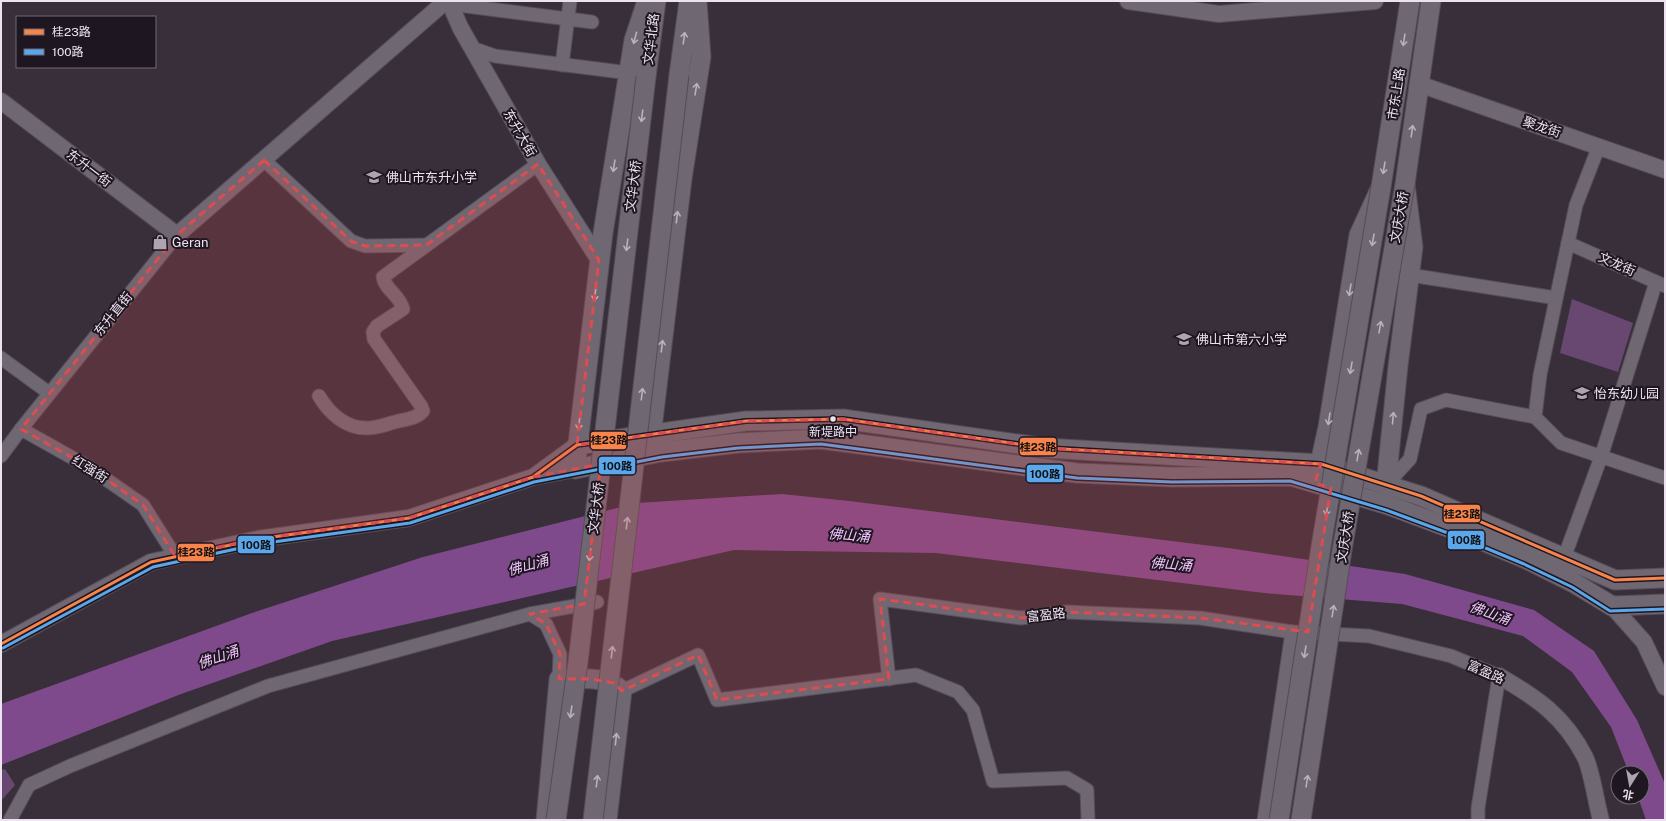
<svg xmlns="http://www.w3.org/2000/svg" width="1666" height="821" font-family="'Public Sans','Noto Sans SC',sans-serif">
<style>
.green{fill:#684870}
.water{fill:#7f4a8c}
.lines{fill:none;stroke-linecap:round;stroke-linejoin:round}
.minor-casing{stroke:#554c57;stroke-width:15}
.tertiary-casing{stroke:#554c57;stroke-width:18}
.secondary-casing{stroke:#554c57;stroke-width:21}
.minor{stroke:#6f6771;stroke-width:13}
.tertiary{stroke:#6f6771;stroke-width:16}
.secondary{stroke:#6f6771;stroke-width:19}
.secondary-bridge-casing{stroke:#554c57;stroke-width:21;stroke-linecap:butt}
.secondary-bridge{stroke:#6f6771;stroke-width:19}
.bus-1-casing{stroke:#1e1620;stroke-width:6}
.bus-2-casing{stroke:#1e1620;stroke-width:6}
.bus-1{stroke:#f8844c;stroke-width:3}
.bus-2{stroke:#5aa8eb;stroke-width:3}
.oneway{stroke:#bbb1bd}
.marked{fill:#db4d50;fill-opacity:0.2;stroke:#db4d50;stroke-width:3;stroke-dasharray:8 5;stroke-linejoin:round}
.bus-dot{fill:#ede2f0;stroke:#1e1620;stroke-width:1.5}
.labels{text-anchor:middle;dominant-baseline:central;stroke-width:4;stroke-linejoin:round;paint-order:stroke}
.bus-label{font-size:12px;fill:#ede2f0;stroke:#1e1620}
.street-label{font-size:13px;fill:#ede2f0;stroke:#1e1620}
.poi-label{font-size:13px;fill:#ede2f0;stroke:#1e1620;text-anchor:start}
.water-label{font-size:14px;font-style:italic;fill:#f2c4fe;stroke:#1e1620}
.line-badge{stroke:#1e1620;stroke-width:1.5}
.pale-badge-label{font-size:11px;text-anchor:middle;font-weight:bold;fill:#111}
</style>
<rect width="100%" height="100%" fill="#382f3b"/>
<g class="green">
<path d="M1572 299 1633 323 1618 372 1560 353Z"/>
<path d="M5 769 15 785 1 801V770Z"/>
</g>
<path class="water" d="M782 494 849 501 1228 548 1405 574 1534 610 1594 651 1637 720 1665 784V820H1646L1638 797H1642V773H1629L1611 727 1572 672 1523 636 1402 604 1264 593 936 553 734 550 332 641 181 694 1 765V704L252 613 423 557 637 503Z"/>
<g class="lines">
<g class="minor-casing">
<g id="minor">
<path d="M450 4 592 22"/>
<path d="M472 48 495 56 629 73"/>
<path d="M562 65 570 1"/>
<path d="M1599 146 1576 205 1540 375 1535 417 1561 443 1665 478"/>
<path d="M264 160 351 241 365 246 426 245"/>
<path d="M1568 243 1665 286"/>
<path d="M1410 275 1556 298"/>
<path d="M1 358 49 393"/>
<path d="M319 396C329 413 346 429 368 428 377 428 387 424 395 422 406 419 416 419 423 411L421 406 374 339 373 332 377 326 403 309C400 295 385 290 383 277L538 164"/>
<path d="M1 456 21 429"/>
<path d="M1386 485 1410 459 1421 409 1446 400 1535 417"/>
<path d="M175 556 143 505 87 466 21 429 177 235"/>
<path d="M1564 558 1601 457 1656 282"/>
<path d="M530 614 546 624 560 654 559 679"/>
<path d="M889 679 880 599 1021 618 1067 612 1200 618 1292 632"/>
<path d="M622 691 698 655 717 700 916 675 958 692 973 710 993 781 1067 778 1087 790 1088 820"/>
<path d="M10 820 29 785 70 766 268 686 530 614 597 602"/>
<path d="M1264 820 1292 632 1369 636 1451 656 1499 676 1478 808V820"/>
</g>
</g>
<g class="tertiary-casing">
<g id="tertiary">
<path d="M449 1 460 27 538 164 599 260"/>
<path d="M1128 1 1219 14 1375 1"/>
<path d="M1419 84 1665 170"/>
<path d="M1 101 177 235 446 1"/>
<path d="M536 475 577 445"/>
<path d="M1612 606 1644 642 1665 687"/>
<path d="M1 644 151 562 258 539 409 518 533 477 575 469"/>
<path d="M1499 676C1537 698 1564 716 1585 757 1592 771 1596 803 1601 820"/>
</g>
</g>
<g class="secondary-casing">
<g id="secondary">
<path d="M647 1 634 40 603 233 575 469 661 452 738 443 821 439 1077 473 1172 477 1291 476 1388 505 1466 534 1526 559 1574 583 1612 606"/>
<path d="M679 75 689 1"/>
<path d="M646 77 656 1"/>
<path d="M577 445 746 421 843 419 1046 448 1321 464 1421 496 1615 580 1665 578"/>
<path d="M650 445 682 179 701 57 697 1"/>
<path d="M1317 477 1328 427 1359 235 1381 187 1410 1"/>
<path d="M1386 485 1398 366 1413 247 1405 184 1431 1"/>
<path d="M1612 606 1665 604"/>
<path d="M546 820 559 679C580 679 606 675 622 691L607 820"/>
</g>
</g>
<use href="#minor" class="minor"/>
<use href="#tertiary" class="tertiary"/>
<use href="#secondary" class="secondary"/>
<g class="secondary-bridge-casing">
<g id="secondary-bridge">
<path d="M556 820 578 662 646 77"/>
<path d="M593 820 679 75"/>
<path d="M1279 820 1321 547 1381 187"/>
<path d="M1301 820 1342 550 1405 184"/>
</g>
</g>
<use href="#secondary-bridge" class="secondary-bridge"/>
<g class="bus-1-casing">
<path id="bus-1" d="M1 644 151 562 258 539 409 518 533 477 577 445 746 421 843 419 1046 448 1321 464 1421 496 1615 580 1665 578"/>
</g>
<g class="bus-2-casing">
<path id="bus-2" d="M3 648 153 567 259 544 410 523 534 482 662 457 738 448 821 444 1077 478 1172 482 1290 481 1386 510 1464 539 1524 564 1572 587 1610 611 1665 609"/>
</g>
<use href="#bus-1" class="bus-1"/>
<use href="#bus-2" class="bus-2"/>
</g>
<defs><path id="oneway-shaft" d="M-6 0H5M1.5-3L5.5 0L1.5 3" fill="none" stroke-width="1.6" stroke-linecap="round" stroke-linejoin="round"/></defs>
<g class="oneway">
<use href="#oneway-shaft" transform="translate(635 38) rotate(105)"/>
<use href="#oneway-shaft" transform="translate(684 38) rotate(-82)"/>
<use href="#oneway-shaft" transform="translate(1404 40) rotate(99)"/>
<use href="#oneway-shaft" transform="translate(696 89) rotate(-81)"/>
<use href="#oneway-shaft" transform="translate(642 116) rotate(97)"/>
<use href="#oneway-shaft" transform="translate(1412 131) rotate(-82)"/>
<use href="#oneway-shaft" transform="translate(614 166) rotate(99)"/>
<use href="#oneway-shaft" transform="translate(1384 168) rotate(99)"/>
<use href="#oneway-shaft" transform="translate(677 217) rotate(-83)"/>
<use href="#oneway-shaft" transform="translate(1373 240) rotate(100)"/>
<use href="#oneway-shaft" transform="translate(627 245) rotate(97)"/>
<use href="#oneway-shaft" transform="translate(1350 290) rotate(99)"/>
<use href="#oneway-shaft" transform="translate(595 295) rotate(97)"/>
<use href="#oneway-shaft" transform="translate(1380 327) rotate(-80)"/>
<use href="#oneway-shaft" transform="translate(662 346) rotate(-83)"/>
<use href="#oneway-shaft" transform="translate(1351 368) rotate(100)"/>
<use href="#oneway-shaft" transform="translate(642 394) rotate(-83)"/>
<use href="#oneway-shaft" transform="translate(1393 418) rotate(-85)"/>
<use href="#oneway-shaft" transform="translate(1329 419) rotate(99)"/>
<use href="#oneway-shaft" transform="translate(579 424) rotate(97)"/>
<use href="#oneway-shaft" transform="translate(1358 455) rotate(-80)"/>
<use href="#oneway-shaft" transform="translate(1327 510) rotate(100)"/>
<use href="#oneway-shaft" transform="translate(627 523) rotate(-83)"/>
<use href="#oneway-shaft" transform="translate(590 555) rotate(97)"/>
<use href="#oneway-shaft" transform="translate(1333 611) rotate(-81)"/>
<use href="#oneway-shaft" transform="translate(612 652) rotate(-83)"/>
<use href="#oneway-shaft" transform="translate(1305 652) rotate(99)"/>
<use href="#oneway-shaft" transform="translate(571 712) rotate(98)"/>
<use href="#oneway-shaft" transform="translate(616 739) rotate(-84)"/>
<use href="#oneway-shaft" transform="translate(597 781) rotate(-83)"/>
<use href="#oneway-shaft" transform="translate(1307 781) rotate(-81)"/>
</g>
<path class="marked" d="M264 160 351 241 365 246 426 245 538 164 599 260 577 445 746 421 843 419 1046 448 1321 464 1315 483 1331 488 1308 632 1200 618 1067 612 1021 618 880 599 889 679 717 700 698 655 622 691 614 683 590 679H559L560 654 546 624 530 614 584 604 601 464 533 477 409 518 258 539 175 556 143 505 87 466 21 429 177 235Z"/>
<defs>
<g id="school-bare" transform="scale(1.2)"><path d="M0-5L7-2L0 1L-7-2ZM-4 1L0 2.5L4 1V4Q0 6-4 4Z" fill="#aea3b1" stroke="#1e1620" stroke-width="2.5" paint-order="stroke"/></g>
<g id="shop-bare" transform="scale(1.2)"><path d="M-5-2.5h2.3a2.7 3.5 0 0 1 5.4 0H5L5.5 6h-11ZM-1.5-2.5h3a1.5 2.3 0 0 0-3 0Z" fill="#aea3b1" stroke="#1e1620" stroke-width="2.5" paint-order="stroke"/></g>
</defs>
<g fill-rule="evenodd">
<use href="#school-bare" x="374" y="177"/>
<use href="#shop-bare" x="160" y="242"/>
<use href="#school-bare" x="1184" y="339"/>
<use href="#school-bare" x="1582" y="393"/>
</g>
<circle class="bus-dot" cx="833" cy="419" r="3.5"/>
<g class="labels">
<g class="bus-label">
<text x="833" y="432">新堤路中</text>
</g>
<g class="street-label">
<text transform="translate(651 39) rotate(-83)">文华北路</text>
<text transform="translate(1396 94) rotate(-81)">市东上路</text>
<text transform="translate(1542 127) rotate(19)">聚龙街</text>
<text transform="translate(520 133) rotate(60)">东升大街</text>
<text transform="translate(89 168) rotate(37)">东升一街</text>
<text transform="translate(633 186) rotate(-83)">文华大桥</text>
<text transform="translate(1399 217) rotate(-80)">文庆大桥</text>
<text transform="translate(1617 264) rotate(24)">文龙街</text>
<text transform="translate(113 314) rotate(-51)">东升直街</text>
<text transform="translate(90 469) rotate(32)">红强街</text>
<text transform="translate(596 508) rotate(-83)">文华大桥</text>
<text transform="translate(1345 537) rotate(-81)">文庆大桥</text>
<text transform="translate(1046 615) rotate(-7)">富盈路</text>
<text transform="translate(1486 672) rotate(24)">富盈路</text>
</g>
<g class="poi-label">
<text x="386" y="177">佛山市东升小学</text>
<text x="172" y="242">Geran</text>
<text x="1196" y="339">佛山市第六小学</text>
<text x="1594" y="393">怡东幼儿园</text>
</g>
<g class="water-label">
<text transform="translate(849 535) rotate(5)">佛山涌</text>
<text transform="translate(1171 564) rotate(5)">佛山涌</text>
<text transform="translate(528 565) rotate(-16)">佛山涌</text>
<text transform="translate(1490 613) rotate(20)">佛山涌</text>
<text transform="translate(218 657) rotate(-19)">佛山涌</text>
</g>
</g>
<g class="line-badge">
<rect x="590" y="431" width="37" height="19" rx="4" fill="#f8844c"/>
<rect x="1019" y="437" width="38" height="19" rx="4" fill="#f8844c"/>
<rect x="598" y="456" width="38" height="19" rx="4" fill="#5aa8eb"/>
<rect x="1026" y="464" width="38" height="19" rx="4" fill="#5aa8eb"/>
<rect x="1443" y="504" width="38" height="19" rx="4" fill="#f8844c"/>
<rect x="1447" y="530" width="38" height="20" rx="4" fill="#5aa8eb"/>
<rect x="237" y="535" width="38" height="19" rx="4" fill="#5aa8eb"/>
<rect x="177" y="543" width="38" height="19" rx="4" fill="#f8844c"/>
</g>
<g class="pale-badge-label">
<text x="609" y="444">桂23路</text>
<text x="1038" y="451">桂23路</text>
<text x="617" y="470">100路</text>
<text x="1045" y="478">100路</text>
<text x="1462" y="518">桂23路</text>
<text x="1466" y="544">100路</text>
<text x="256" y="549">100路</text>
<text x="196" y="556">桂23路</text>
</g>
<rect width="1666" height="821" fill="none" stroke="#ede2f0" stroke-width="4"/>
<rect x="16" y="16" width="140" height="52" fill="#1e1620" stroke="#716873"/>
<rect x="24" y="29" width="20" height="6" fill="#f8844c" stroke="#716873"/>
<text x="52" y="36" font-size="12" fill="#ede2f0">桂23路</text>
<rect x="24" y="49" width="20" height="6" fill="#5aa8eb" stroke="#716873"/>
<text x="52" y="56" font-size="12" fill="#ede2f0">100路</text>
<g transform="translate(1630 785) rotate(191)"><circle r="19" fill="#1e1620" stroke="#716873"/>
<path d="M0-3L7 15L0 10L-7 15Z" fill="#aea3b1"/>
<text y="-6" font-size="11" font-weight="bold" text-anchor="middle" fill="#ede2f0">北</text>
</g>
</svg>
